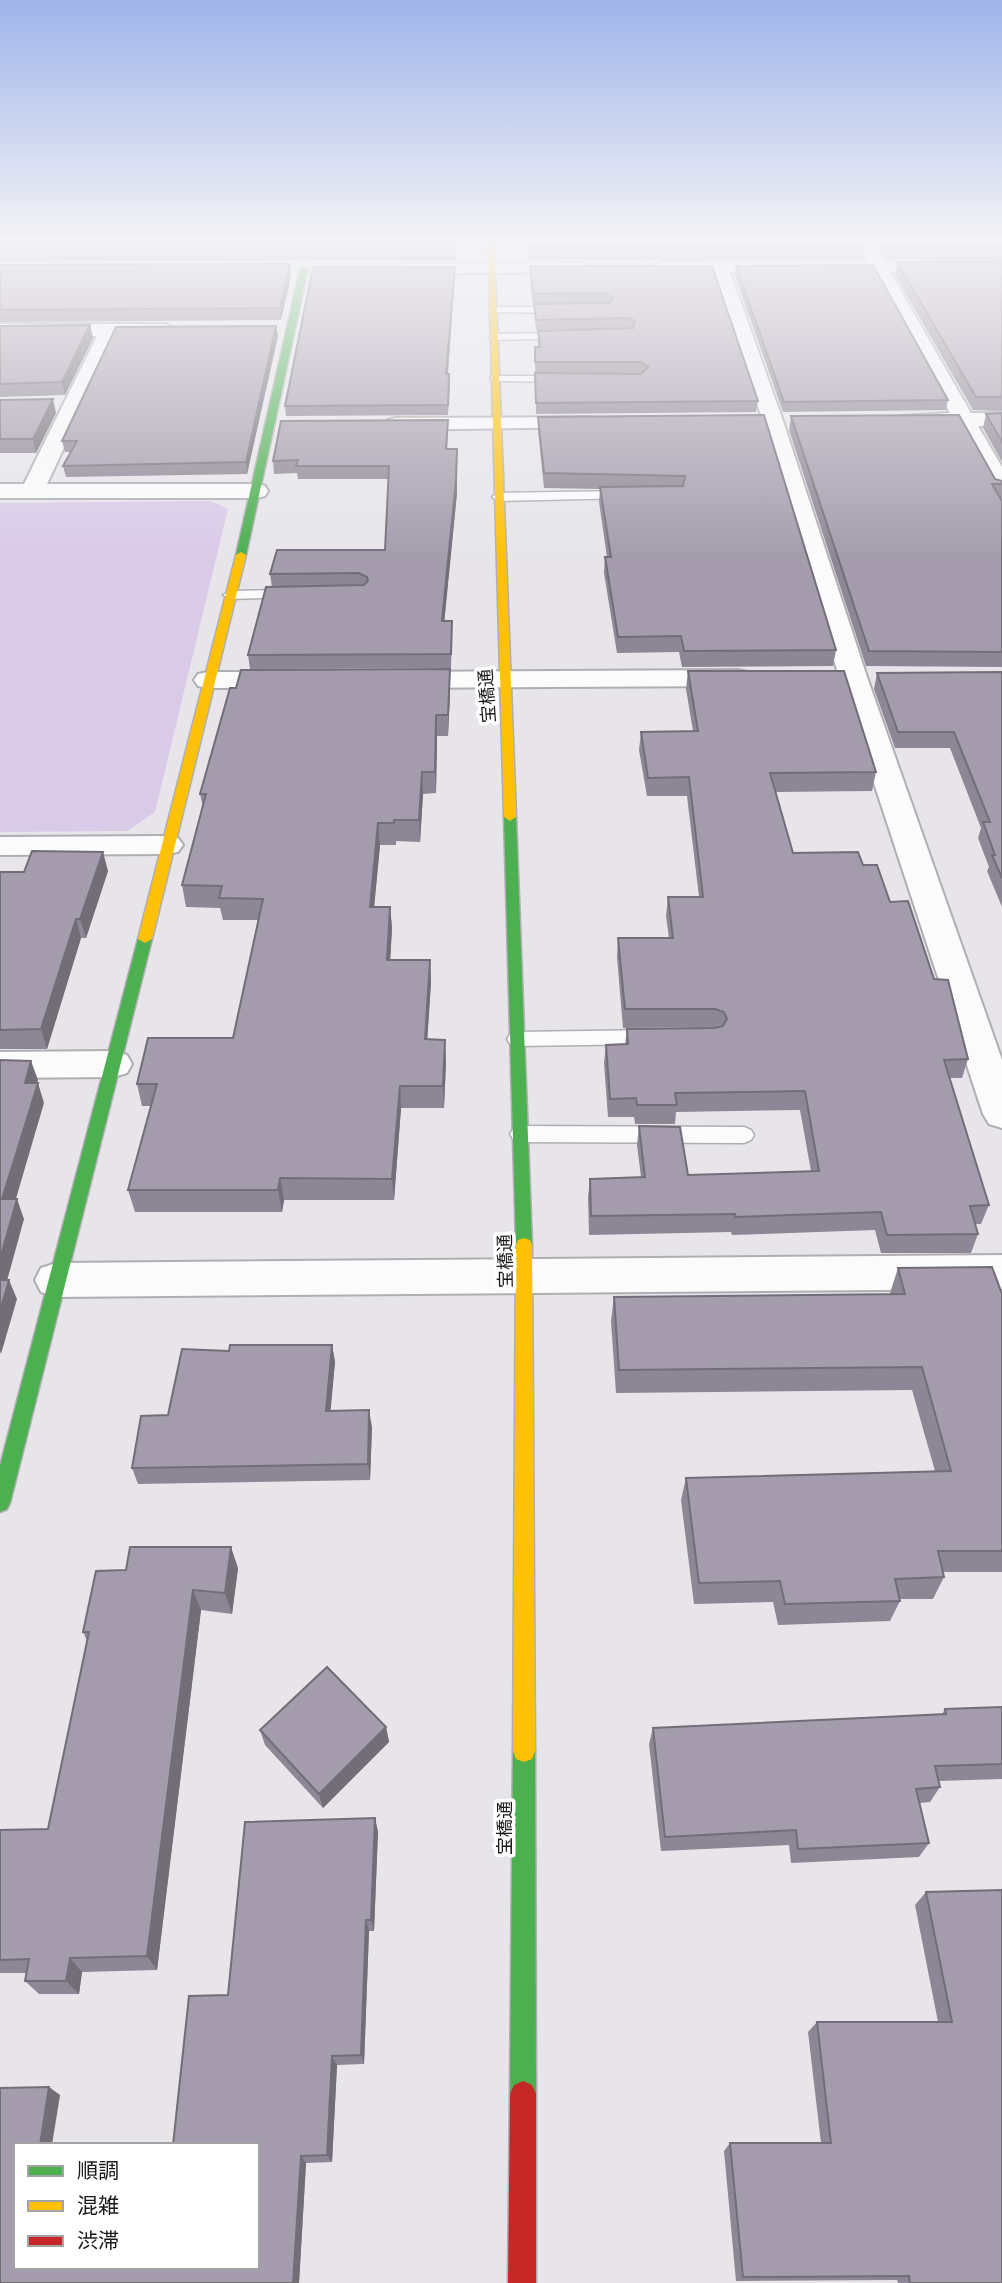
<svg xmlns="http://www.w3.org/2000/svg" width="1002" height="2283" font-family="'DejaVu Sans','Noto Sans JP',sans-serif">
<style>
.green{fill:#d9cae8}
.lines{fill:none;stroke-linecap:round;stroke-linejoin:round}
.lane-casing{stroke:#afaeb2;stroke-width:3}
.street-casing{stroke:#afaeb2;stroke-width:4}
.fast-casing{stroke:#afaeb2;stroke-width:3}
.slow-casing{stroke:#afaeb2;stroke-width:3}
.jam-casing{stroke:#afaeb2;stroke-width:3}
.lane{fill:#fbfbfc;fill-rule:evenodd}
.street{fill:#fbfbfc;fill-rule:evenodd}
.fast{fill:#4caf50;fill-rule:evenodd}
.slow{fill:#ffc107;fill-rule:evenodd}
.jam{fill:#c62828;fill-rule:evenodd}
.wall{fill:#8d8694}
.shaded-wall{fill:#736d78}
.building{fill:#a49cac;stroke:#736d78;stroke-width:2}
.labels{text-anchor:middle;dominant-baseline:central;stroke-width:7;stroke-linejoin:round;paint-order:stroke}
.street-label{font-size:18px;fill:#1b191c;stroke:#fff}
</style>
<rect width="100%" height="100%" fill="#e7e5ea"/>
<path class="green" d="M211 501 228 509 155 812 127 831 0 832V503Z"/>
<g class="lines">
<g class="lane-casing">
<g id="lane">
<path d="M493 307H561L566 310 561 313 489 312V308Z"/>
<path d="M567 333 571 334V338L494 340 489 337 494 334Z"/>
<path d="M491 376H563L568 379 563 382 495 381 491 380Z"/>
<path d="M626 491 630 492V498L498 501 492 497 498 493Z"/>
<path d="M291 590 296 591V597L230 599 223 595 230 591Z"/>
<path d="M654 1030 661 1032 664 1037 661 1042 654 1044 517 1046 510 1044 507 1039 510 1034 517 1032Z"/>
<path d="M520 1126 744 1127 751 1130 754 1135 751 1140 744 1143 520 1142 513 1139 510 1134 513 1129Z"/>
</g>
</g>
<g class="street-casing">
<g id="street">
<path d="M855 240H871L884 262H1002V272H890L971 413H1002V425L978 426 1002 467V494L994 492 991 487 957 426H910L903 424 900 420 903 416 950 413 872 272H730L783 421 867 677 1002 1060V1128L989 1124 983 1114 839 677 763 421 713 272H661L652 267 661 262H867Z"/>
<path d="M583 263 592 268 589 272 402 274 393 269 402 264Z"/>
<path d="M0 324H166L175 330 166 336H116L47 484H257L265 486 268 491 265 496 257 498H0V484H24L97 336H0Z"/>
<path d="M590 417 597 419 601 423 597 427 395 430 388 428 384 424 388 420 395 418Z"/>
<path d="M738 670 748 672 752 678 748 684 738 686 399 688 389 686 385 680 389 674 399 672Z"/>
<path d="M208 672H290L300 674 304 680 300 686 290 688H208L198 686 194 680 198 674Z"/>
<path d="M167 836 178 838 183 845 178 852 167 854 0 855V837Z"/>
<path d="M114 1051 127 1055 132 1064 127 1073 114 1077 0 1078V1052Z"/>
<path d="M1002 1255V1289L56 1297 41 1292 35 1280 41 1268 56 1263Z"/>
</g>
</g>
<g class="fast-casing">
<g id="fast">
<path d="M304 267 308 269 246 555 241 558 236 555 300 269Z"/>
<path d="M510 813 516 817 532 1245 530 1250H518L516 1245 504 817Z"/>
<path d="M145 935 152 939 10 1503 7 1509 0 1512V1466L138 939Z"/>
<path d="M524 1740 532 1743 535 1751 536 2094 532 2103 523 2107 514 2103 510 2094 513 1751 516 1743Z"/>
</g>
</g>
<g class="slow-casing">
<g id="slow">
<path d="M488 240H494L516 817 510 821 504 817Z"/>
<path d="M241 552 246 555 152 939 145 943 138 939 236 555Z"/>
<path d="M524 1238 530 1240 532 1245 535 1751 532 1759 524 1762 516 1759 513 1751 516 1245 518 1240Z"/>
</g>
</g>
<g class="jam-casing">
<path id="jam" d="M523 2081 532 2085 536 2094V2283H508L510 2094 514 2085Z"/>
</g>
<use href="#lane" class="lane"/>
<use href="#street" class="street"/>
<use href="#fast" class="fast"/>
<use href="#slow" class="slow"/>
<use href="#jam" class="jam"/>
</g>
<g class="wall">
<path d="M0 240H456V260L0 261Z"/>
<path d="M528 240 865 247 863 259 528 260Z"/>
<path d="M874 240H1002V260L886 259Z"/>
<path d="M897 262H1002V411L973 410 895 275Z"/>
<path d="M0 265 291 276 281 320 0 322Z"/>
<path d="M530 266H712L758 401 756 412 536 414 535 358 538 347V331L590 329 536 330 534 304 594 303 533 304 530 276Z"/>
<path d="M736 266 948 400 946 410 783 412 735 276Z"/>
<path d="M455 267 448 374H449L450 384 448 415 286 416 285 406Z"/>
<path d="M90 325 93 338 65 395 0 397V326Z"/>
<path d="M276 326 278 336 247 474 66 477 63 466 71 452H65L62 441Z"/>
<path d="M0 400 56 413 36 453H0Z"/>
<path d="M1002 413V462L983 428 986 414Z"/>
<path d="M764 415 836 650 833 666 682 667 679 652 617 653 604 573 605 557H607L599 502 600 489 544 488 538 431V417Z"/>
<path d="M791 416 1002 481V498H1001L1002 501V667L866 666 789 430Z"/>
<path d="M448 432 447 449 457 462V493L444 621 452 634 451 668 250 669 248 655 272 587 270 574 385 550 389 479H298L297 473 274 474 273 461Z"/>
<path d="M450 669V690L448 736H437L436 793 423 794 420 842 396 841V845H380L374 907H390L392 928 390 960H430L431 982 427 1039 446 1061 444 1108H401L394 1200H284L282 1212H135L128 1190 151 1106H142L137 1084 233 1038 258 920H223L220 908 186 907 182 885 203 807 200 794Z"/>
<path d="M688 671 876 772 872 791 776 792 793 853 863 865 890 902 934 979 968 1059 962 1078H949L989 1205 981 1224H975L978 1234 971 1253H881L875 1230 732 1235 731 1232 589 1235 588 1197 590 1179 641 1177 637 1145 639 1126 688 1175 811 1171 800 1110 676 1112 675 1124H635L634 1117H608L604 1063 606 1045 625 1044 627 1029 712 1027 623 1028 617 957 618 938H669L666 916 668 897H699L687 796H647L639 750 641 732 693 731 686 689Z"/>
<path d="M1002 672V907L987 871 989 867 978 838 981 828 950 748H895L874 689 877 673Z"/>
<path d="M108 871 86 938H81L47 1049H0V872Z"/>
<path d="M898 1268 1002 1294V1572H943L944 1577 933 1599H900V1601L890 1621 778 1625 773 1602 694 1604 681 1500 686 1478 935 1471 912 1390 616 1393 611 1321 614 1297 890 1295V1293Z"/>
<path d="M332 1345 335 1362 330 1411 372 1427 370 1480 138 1484 132 1468 229 1351Z"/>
<path d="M238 1568 232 1614 201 1610 157 1970 82 1972 79 1994H39L25 1981 26 1973H0V1830L48 1829 87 1641 83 1632Z"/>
<path d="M1002 1707V1779L938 1781 940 1787 930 1802 920 1803 929 1843 919 1857 791 1863 789 1845 661 1851 649 1744 653 1728 942 1714 945 1709Z"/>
<path d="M386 1727 389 1742 323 1808 265 1745 260 1730Z"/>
<path d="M378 1831 374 1931H369L364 2064 337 2065 332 2162 306 2163 299 2283H0L60 2095 16 2267H257L228 1995Z"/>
<path d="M1002 1890V2283H898L897 2280 736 2281 724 2151 730 2143H821L808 2032 817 2022H938L915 1905 926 1892Z"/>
</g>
<g class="shaded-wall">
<path d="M290 264 291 276 281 320 280 308Z"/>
<path d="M455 267V276L447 384 446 374Z"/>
<path d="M90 325 93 338 65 395 62 382Z"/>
<path d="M276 326 278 336 247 474 246 462Z"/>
<path d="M53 399 56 413 36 453 33 439Z"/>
<path d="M457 449V493L443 635 442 621Z"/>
<path d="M450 669V690L448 736V715Z"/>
<path d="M436 715 437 736 436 793 435 772Z"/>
<path d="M422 772 423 794 420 842 419 820Z"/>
<path d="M378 823 380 845 372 929 370 907Z"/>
<path d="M103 852 108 871 86 938 80 919Z"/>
<path d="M390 907 392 928 389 982 387 960Z"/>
<path d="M76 919 81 938 47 1049 41 1029Z"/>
<path d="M430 960 431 982 426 1061 425 1039Z"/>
<path d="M445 1040 446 1061 444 1108 443 1086Z"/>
<path d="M31 1061 38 1080 31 1103 25 1083Z"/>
<path d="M38 1083 44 1103 10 1219 2 1199Z"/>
<path d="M400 1086 401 1108 394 1200 392 1179Z"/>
<path d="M280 1178 284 1200 282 1212 278 1190Z"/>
<path d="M17 1199 24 1219 2 1299 0 1294V1259Z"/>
<path d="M9 1280 17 1299 1 1354 0 1351V1311Z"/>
<path d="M332 1345 335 1362 329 1428 326 1411Z"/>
<path d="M369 1410 372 1427 370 1480 368 1464Z"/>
<path d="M231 1547 238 1568 232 1614 225 1593Z"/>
<path d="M193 1590 201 1610 157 1970 147 1956Z"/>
<path d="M386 1727 389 1742 323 1808 319 1794Z"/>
<path d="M375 1818 378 1831 374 1931 371 1920Z"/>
<path d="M366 1920 369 1931 364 2064 361 2055Z"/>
<path d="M70 1958 82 1972 79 1994 66 1981Z"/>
<path d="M332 2056 337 2065 332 2162 327 2155Z"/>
<path d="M49 2087 60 2095 52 2145H40Z"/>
<path d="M301 2156 306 2163 299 2283H293Z"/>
</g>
<g class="building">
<path d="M0 240H456V249L0 250Z"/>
<path d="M528 240H860L865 247 528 248Z"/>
<path d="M883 240H1002V248L888 247Z"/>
<path d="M897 262H1002V397H976Z"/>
<path d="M290 264 280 308 0 310V265Z"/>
<path d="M873 265 948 400 784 402 736 266Z"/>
<path d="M530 266H712L758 401 536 403 535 373 641 374 648 367 641 362H535V347H540L538 331 633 328 635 321 629 318 536 320 534 304 610 303 613 298 605 293 533 294Z"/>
<path d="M313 267H455L446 374H449L448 405 285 406Z"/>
<path d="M90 325 62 382 0 384V326Z"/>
<path d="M276 326 246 462 63 466 77 441H62L116 327Z"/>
<path d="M53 399 33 439H0V400Z"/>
<path d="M1002 413V442L986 414Z"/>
<path d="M764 415 836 650 684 651 681 636 618 637 605 557H611L600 487 683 486 685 476 544 473 538 417Z"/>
<path d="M959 415 995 479 1002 481V484H992L1002 501V652L869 651 791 416Z"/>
<path d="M448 420 446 449H457L456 480 442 621H452L451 654 248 655 266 587 364 585 368 581 367 577 359 573 270 574 277 550H385L389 466H296L298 460 273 461 281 421Z"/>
<path d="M450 669 448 715H436L435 772H422L419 820H394V823H378L370 907H390L387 960H430L425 1039 445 1040 443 1086H400L392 1179 280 1178 278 1190H128L157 1084H137L148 1038H233L263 899 219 898 222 886 182 885 206 794H200L230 688H236L241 670Z"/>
<path d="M688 671H844L876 772 770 773 793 853 858 852 863 865H877L890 902 908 901 934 979 948 980 968 1059 944 1060 989 1205 970 1206 978 1234 887 1235 881 1212 735 1217V1214L591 1216 590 1179 645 1177 639 1126 680 1127 688 1175 819 1171 805 1091 675 1093 677 1105H637L636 1098 610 1099 606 1045 628 1044 627 1029 715 1028 723 1026 727 1019 724 1012 715 1009H625L618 938H673L668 897H703L689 777 648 778 641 732 698 731Z"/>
<path d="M1002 672V878L992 855H995L983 822H990L954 732H898L877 673Z"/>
<path d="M32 851 103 852 80 919H76L41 1029 0 1030V872H24Z"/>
<path d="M0 1060 31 1061 25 1083H38L2 1199H17L0 1259Z"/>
<path d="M992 1267 1002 1294V1551H938L944 1577 895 1579 900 1601 785 1604 780 1581 699 1583 686 1478 951 1471 922 1367 619 1370 614 1297 905 1294 898 1268Z"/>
<path d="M0 1280H9L0 1311Z"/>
<path d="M230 1345H332L326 1411 369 1410 368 1464 132 1468 141 1416 168 1415 182 1349 229 1351Z"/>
<path d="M130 1547H231L225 1593 193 1590 147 1956 70 1958 66 1981H25L29 1959 0 1960V1830L48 1829 89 1632H83L96 1571 126 1570Z"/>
<path d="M327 1667 386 1727 319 1794 260 1730Z"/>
<path d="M1002 1707V1764L935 1766 940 1787 916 1789 929 1843 798 1849 796 1830 665 1837 653 1728 946 1714 945 1709Z"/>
<path d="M375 1818 371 1920H366L361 2055 332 2056 327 2155 301 2156 293 2283H0V2088L49 2087 40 2145H16V2267H257V2145H173L189 1996 228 1995 245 1822Z"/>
<path d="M1002 1890V2283H910L909 2276 743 2277 730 2143H831L817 2022H952L926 1892Z"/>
</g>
<linearGradient id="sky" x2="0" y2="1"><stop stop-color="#9fb4eb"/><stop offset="0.43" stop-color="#f4f3f6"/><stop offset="1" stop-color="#f4f3f6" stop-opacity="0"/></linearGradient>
<rect width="1002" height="559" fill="url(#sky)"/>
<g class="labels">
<g class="street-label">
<text transform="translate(487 696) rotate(-94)">宝橋通</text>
<text transform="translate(505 1261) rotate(-91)">宝橋通</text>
<text transform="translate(504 1828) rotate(-90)">宝橋通</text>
</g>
</g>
<rect x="14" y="2143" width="245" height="126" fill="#ffffff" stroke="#a4a3a4" stroke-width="2"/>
<rect x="28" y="2166" width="35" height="10" fill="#4caf50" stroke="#a4a3a4" stroke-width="2"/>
<text x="77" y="2178" font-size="21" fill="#1b191c">順調</text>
<rect x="28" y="2201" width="35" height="10" fill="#ffc107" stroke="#a4a3a4" stroke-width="2"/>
<text x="77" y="2213" font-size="21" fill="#1b191c">混雑</text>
<rect x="28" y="2236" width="35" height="10" fill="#c62828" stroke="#a4a3a4" stroke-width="2"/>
<text x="77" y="2248" font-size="21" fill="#1b191c">渋滞</text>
</svg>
